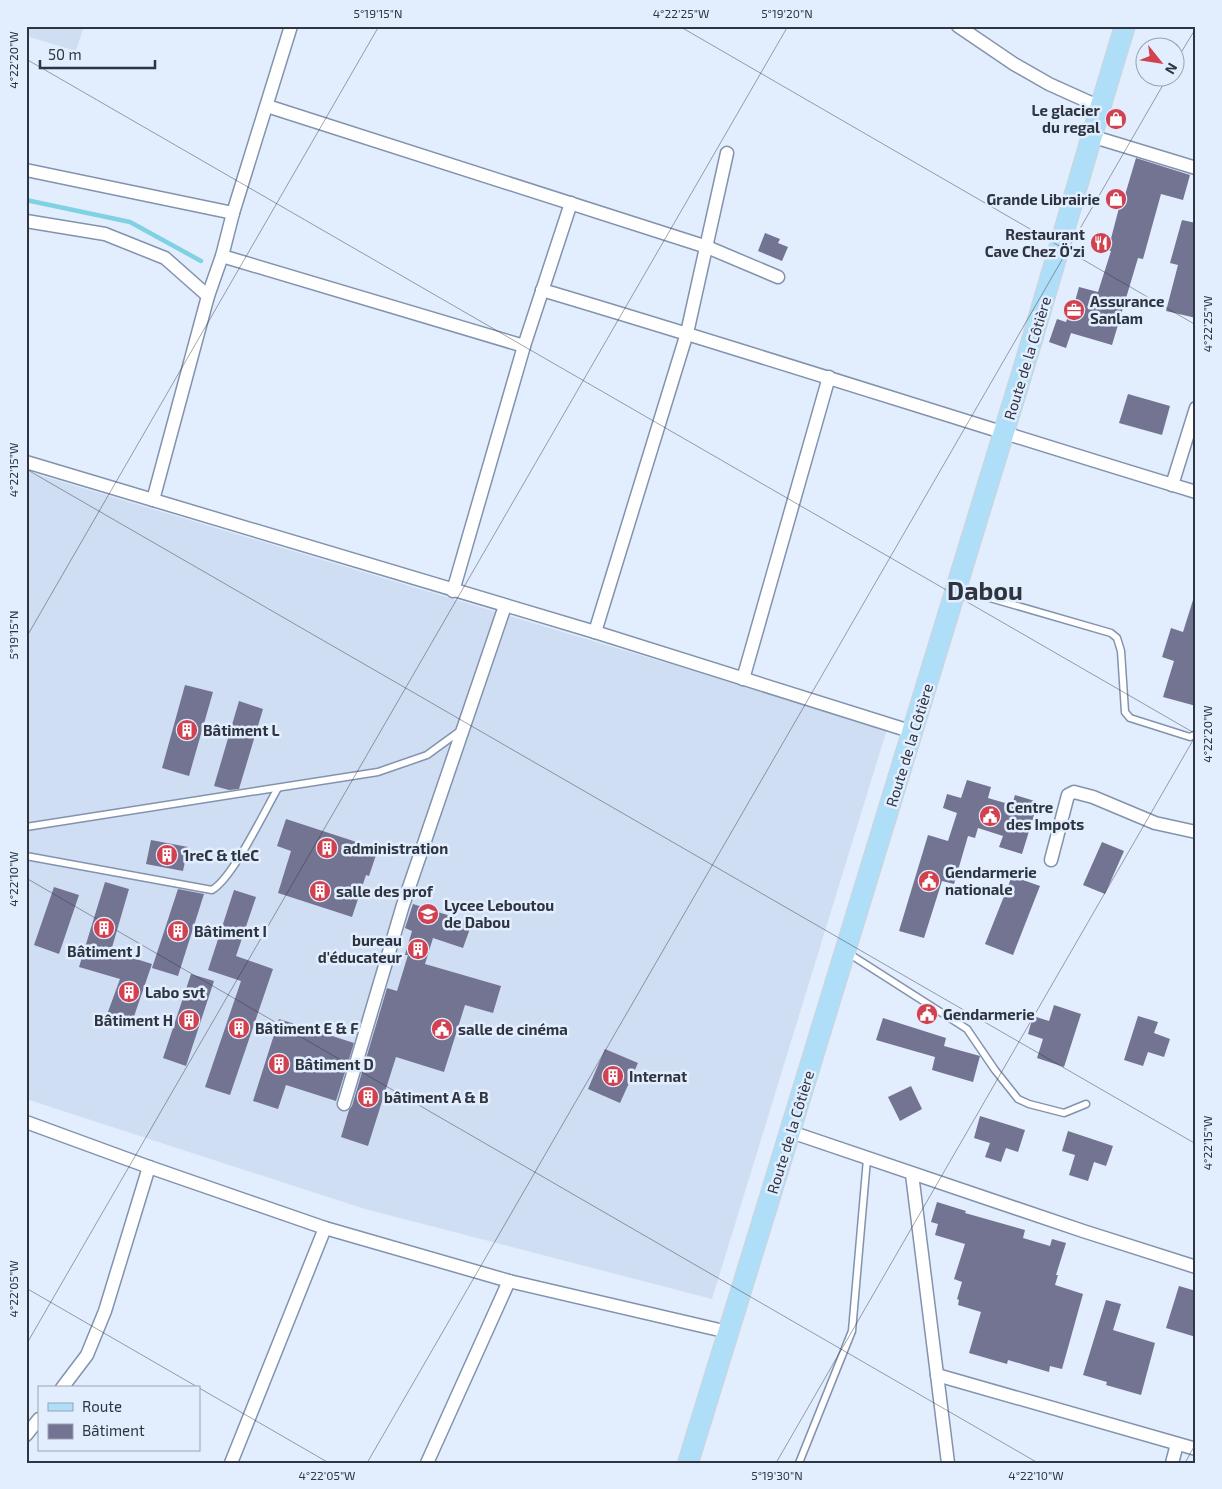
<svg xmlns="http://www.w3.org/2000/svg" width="1222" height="1489" font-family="'Exo 2',sans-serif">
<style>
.built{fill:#d0def3}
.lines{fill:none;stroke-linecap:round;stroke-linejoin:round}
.stream{stroke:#80d2e2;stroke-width:4.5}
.building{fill:#737492}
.lane-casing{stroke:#8293ae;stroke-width:9}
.street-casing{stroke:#8293ae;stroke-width:15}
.primary-casing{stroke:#d1d3d5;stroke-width:22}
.lane{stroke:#fff;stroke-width:6}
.street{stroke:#fff;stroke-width:12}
.primary{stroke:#afdef9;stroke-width:20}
.ticks{fill:none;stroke:#2e3540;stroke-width:1;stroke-opacity:0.45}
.labels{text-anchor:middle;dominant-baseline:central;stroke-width:5;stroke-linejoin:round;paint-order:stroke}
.poi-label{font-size:15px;font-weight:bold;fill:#2e3540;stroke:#e2edfe;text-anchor:start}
.street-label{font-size:15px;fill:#2e3540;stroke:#e2edfe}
.town-label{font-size:25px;font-weight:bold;fill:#2e3540;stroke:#e2edfe}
.neatline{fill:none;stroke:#2e3540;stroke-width:2}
.ticks-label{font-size:12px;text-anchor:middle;fill:#2e3540}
</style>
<rect width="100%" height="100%" fill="#e2edfe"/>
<g class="built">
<path d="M26 26H84L76 51 26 36Z"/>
<path d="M26 471 887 729 712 1299 365 1209 26 1099Z"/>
</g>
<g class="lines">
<path class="stream" d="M26 200 130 222 201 261"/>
</g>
<g class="building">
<path d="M1136 158 1190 175 1183 200 1161 194 1143 259 1138 258 1112 345 1071 333 1066 348 1049 342 1057 319 1066 322 1072 304 1074 305 1079 287 1098 292 1111 251 1108 250 1120 204 1122 205Z"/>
<path d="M1182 220 1196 223V318L1166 311 1178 265 1170 263Z"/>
<path d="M765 233 780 239 778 243 788 247 782 261 758 251Z"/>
<path d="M1128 394 1170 406 1162 435 1119 423Z"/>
<path d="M1193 600 1196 601V706L1163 697 1174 661 1162 657 1171 628 1183 632Z"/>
<path d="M185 685 213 692 189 776 162 768Z"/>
<path d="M239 701 263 709 239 789 229 790 214 786Z"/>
<path d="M967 780 991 787 988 798 1012 805 1015 795 1038 802 1022 854 999 847 1003 836 978 828 975 838 968 836 954 884 942 881 924 938 899 931 928 835 948 841 957 813 943 808 947 794 961 798Z"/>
<path d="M286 819 378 849 369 876 366 875 352 917 278 893 291 851 277 846Z"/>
<path d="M151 840 188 847 183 871 146 864Z"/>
<path d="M1102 842 1124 851 1105 894 1083 885Z"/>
<path d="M1012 876 1040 886 1013 955 985 944Z"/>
<path d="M105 882 129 889 111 951 152 964 130 1028 105 1020 120 979 79 967Z"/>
<path d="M54 887 79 895 59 954 34 945Z"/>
<path d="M178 889 204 894 178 976 152 968Z"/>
<path d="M234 890 256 897 236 956 273 969 230 1095 205 1087 241 981 208 970Z"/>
<path d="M413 904 472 923 463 948 433 938 425 964 501 986 493 1013 465 1005 444 1072 396 1057 368 1146 341 1137 349 1110 352 1106 387 988 397 991 408 955H405L412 931 405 928Z"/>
<path d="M191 974 214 981 186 1066 163 1058Z"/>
<path d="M1054 1005 1081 1014 1064 1067 1037 1058 1043 1039 1028 1034 1033 1016 1049 1021Z"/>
<path d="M1138 1016 1158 1022 1154 1033 1170 1039 1164 1057 1148 1052 1143 1066 1124 1060Z"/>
<path d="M883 1018 946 1038 944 1046 980 1056 973 1082 932 1070 935 1057 876 1040Z"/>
<path d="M279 1019 354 1043 336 1101 286 1085 278 1109 253 1101Z"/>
<path d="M605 1049 638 1063 620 1103 588 1089Z"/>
<path d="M911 1086 922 1109 900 1121 888 1097Z"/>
<path d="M980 1116 1025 1130 1018 1152 1006 1148 1001 1162 985 1157 990 1143 974 1138Z"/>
<path d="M1068 1131 1113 1146 1106 1166 1094 1162 1088 1181 1069 1175 1075 1155 1062 1151Z"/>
<path d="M937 1202 966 1211 965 1213 1025 1230 1023 1238 1050 1246 1052 1239 1066 1243 1056 1275H1058L1055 1285 1083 1294 1062 1369 1050 1366 1049 1372 1008 1360 1007 1364 969 1353 981 1312 958 1305 959 1300 957 1299 962 1282 954 1279 965 1244 935 1235 938 1224 931 1222Z"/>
<path d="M1179 1286 1196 1291V1337L1166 1328Z"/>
<path d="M1106 1300 1121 1304 1113 1330 1155 1343 1141 1395 1106 1385 1107 1382 1083 1375Z"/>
</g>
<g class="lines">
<g class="lane-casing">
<g id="lane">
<path d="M959 589 1111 633 1117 638 1121 651 1125 712 1130 718 1190 737 1196 734"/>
<path d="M26 827 378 772 427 755 460 731"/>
<path d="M26 856 212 890C233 878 264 812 278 788"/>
<path d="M848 953 967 1029 995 1070 1018 1099 1029 1104 1064 1113 1086 1104"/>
<path d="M799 1463 852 1331 867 1159"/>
</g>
</g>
<g class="street-casing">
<g id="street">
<path d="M958 26 1014 64 1049 84 1100 107"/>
<path d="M267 106 707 247 778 277"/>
<path d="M1091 136 1196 168"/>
<path d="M26 170 233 213"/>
<path d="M26 221 105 234 165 258 208 296"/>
<path d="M222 256 524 346"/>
<path d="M542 290C761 355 978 426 1196 492"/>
<path d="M26 462 595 632 913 732"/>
<path d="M1172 485 1196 408"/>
<path d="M153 500 208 296 222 256 233 213 291 26"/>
<path d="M453 591 524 346 571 203"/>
<path d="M595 632 687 333 727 153"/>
<path d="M743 679 829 377"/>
<path d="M1051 860 1068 795 1074 792 1093 797 1155 823 1196 832"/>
<path d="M344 1104 403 905 505 606"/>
<path d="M26 1122 149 1167 325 1228 509 1281 728 1332"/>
<path d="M791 1132 1083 1231 1196 1267"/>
<path d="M912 1174 948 1463"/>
<path d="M937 1375 1196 1449"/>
<path d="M62 1388 87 1355 105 1311 149 1167"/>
<path d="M26 1435 39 1419"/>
<path d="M231 1463 325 1228"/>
<path d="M427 1463 509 1281"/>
<path d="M1172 1463 1177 1444"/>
</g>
</g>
<g class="primary-casing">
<path id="primary" d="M688 1463C800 1100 911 737 1022 373 1057 258 1089 142 1125 26"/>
</g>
<use href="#lane" class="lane"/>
<use href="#street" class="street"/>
<use href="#primary" class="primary"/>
</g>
<path class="ticks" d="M679 26 1196 325M26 59 1196 734M1174 64 1196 28M26 469 1196 1144M26 638 379 26M26 878 1038 1463M26 1288 329 1463M26 1345 788 26M367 1463 1167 78M776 1463 1196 735M1185 1463 1196 1443"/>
<defs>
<g id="shop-disc" transform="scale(1.125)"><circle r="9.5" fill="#d2414f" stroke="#e2edfe"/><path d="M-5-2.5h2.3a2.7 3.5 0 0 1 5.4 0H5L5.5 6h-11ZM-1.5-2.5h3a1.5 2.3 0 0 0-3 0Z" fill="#fff"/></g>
<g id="restaurant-disc" transform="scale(1.125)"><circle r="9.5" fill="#d2414f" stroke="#e2edfe"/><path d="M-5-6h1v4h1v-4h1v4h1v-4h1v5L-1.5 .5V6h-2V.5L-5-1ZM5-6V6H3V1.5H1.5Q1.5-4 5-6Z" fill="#fff"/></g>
<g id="office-disc" transform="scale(1.125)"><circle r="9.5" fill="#d2414f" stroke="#e2edfe"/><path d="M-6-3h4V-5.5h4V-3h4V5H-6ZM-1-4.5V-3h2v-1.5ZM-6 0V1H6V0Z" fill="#fff"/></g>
<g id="building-disc" transform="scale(1.125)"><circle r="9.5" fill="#d2414f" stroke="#e2edfe"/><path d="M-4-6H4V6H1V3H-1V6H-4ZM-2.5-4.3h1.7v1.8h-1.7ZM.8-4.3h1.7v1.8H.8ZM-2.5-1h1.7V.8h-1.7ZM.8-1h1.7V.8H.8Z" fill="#fff"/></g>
<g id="civic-disc" transform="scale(1.125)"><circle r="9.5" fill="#d2414f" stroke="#e2edfe"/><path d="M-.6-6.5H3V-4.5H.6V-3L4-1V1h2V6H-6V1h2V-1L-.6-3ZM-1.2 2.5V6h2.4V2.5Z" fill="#fff"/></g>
<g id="school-disc" transform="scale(1.125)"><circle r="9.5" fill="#d2414f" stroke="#e2edfe"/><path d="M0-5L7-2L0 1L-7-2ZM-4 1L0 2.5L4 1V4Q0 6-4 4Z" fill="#fff"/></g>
</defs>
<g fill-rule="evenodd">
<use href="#shop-disc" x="1116" y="119"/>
<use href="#shop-disc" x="1116" y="199"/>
<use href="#restaurant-disc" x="1101" y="243"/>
<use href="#office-disc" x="1074" y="310"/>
<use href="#building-disc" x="187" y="730"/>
<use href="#civic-disc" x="990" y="816"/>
<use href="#building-disc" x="327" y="848"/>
<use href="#building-disc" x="167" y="855"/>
<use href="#civic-disc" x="929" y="881"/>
<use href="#building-disc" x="320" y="891"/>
<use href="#school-disc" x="428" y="914"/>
<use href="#building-disc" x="104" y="928"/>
<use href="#building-disc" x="178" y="931"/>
<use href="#building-disc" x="418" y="949"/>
<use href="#building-disc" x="129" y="992"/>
<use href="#civic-disc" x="927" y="1014"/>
<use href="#building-disc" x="189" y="1020"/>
<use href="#building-disc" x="239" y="1028"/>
<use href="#civic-disc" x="442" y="1029"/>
<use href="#building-disc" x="279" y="1064"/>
<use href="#building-disc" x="613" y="1076"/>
<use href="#building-disc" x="368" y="1097"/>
</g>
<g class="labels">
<g class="poi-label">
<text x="1100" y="110" text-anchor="end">Le glacier<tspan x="1100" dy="17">du regal</tspan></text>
<text x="1100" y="199" text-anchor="end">Grande Librairie</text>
<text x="1085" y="234" text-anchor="end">Restaurant<tspan x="1085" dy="17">Cave Chez Ö'zi</tspan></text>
<text x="1090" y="301">Assurance<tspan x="1090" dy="17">Sanlam</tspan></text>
<text x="203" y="730">Bâtiment L</text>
<text x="1006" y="807">Centre<tspan x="1006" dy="17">des Impots</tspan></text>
<text x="343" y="848">administration</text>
<text x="183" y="855">1reC &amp; tleC</text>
<text x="945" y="872">Gendarmerie<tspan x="945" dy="17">nationale</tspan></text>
<text x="336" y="891">salle des prof</text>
<text x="444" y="905">Lycee Leboutou<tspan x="444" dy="17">de Dabou</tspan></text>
<text x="194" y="931">Bâtiment I</text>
<text x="402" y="940" text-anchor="end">bureau<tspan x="402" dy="17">d'éducateur</tspan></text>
<text x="104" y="951" text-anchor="middle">Bâtiment J</text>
<text x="145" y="992">Labo svt</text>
<text x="943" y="1014">Gendarmerie</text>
<text x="173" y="1020" text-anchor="end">Bâtiment H</text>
<text x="255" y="1028">Bâtiment E &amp; F</text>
<text x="458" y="1029">salle de cinéma</text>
<text x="295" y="1064">Bâtiment D</text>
<text x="629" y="1076">Internat</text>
<text x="384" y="1097">bâtiment A &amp; B</text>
</g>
<g class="street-label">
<text transform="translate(1027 358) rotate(-73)">Route de la Côtière</text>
<text transform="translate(909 745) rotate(-73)">Route de la Côtière</text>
<text transform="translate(790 1132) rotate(-73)">Route de la Côtière</text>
</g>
<g class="town-label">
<text x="985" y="590">Dabou</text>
</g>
</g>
<rect width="1222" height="1489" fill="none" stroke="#e2edfe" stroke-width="55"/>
<rect x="38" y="1386" width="162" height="65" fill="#e2edfe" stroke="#9aa3b2"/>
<rect x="48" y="1403" width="25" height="8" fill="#afdef9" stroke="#9aa3b2"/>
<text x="82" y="1412" font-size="15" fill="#2e3540">Route</text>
<rect x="48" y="1424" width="25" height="15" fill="#737492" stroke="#9aa3b2"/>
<text x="82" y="1436" font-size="15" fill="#2e3540">Bâtiment</text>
<g transform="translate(1160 62) rotate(120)"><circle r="24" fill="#e2edfe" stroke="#9aa3b2"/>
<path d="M0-4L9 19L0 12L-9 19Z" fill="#d2414f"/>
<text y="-8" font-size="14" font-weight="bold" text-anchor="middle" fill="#2e3540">N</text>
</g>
<path d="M40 60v8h115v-8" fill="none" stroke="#2e3540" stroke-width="2.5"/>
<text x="48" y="60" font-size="15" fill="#2e3540" stroke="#e2edfe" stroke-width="4" paint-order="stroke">50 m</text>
<rect x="28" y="28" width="1166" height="1434" class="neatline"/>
<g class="ticks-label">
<text x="378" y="18">5°19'15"N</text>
<text x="681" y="18">4°22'25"W</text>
<text x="787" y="18">5°19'20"N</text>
<text transform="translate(14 60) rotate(-90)" y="4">4°22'20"W</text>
<text transform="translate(1208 324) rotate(-90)" y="4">4°22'25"W</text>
<text transform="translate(14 470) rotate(-90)" y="4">4°22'15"W</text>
<text transform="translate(14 635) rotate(-90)" y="4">5°19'15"N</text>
<text transform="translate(1208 734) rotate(-90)" y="4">4°22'20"W</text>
<text transform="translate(14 879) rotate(-90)" y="4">4°22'10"W</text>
<text transform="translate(1208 1143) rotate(-90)" y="4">4°22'15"W</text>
<text transform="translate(14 1289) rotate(-90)" y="4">4°22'05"W</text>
<text x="327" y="1480">4°22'05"W</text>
<text x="777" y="1480">5°19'30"N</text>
<text x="1036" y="1480">4°22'10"W</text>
</g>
</svg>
